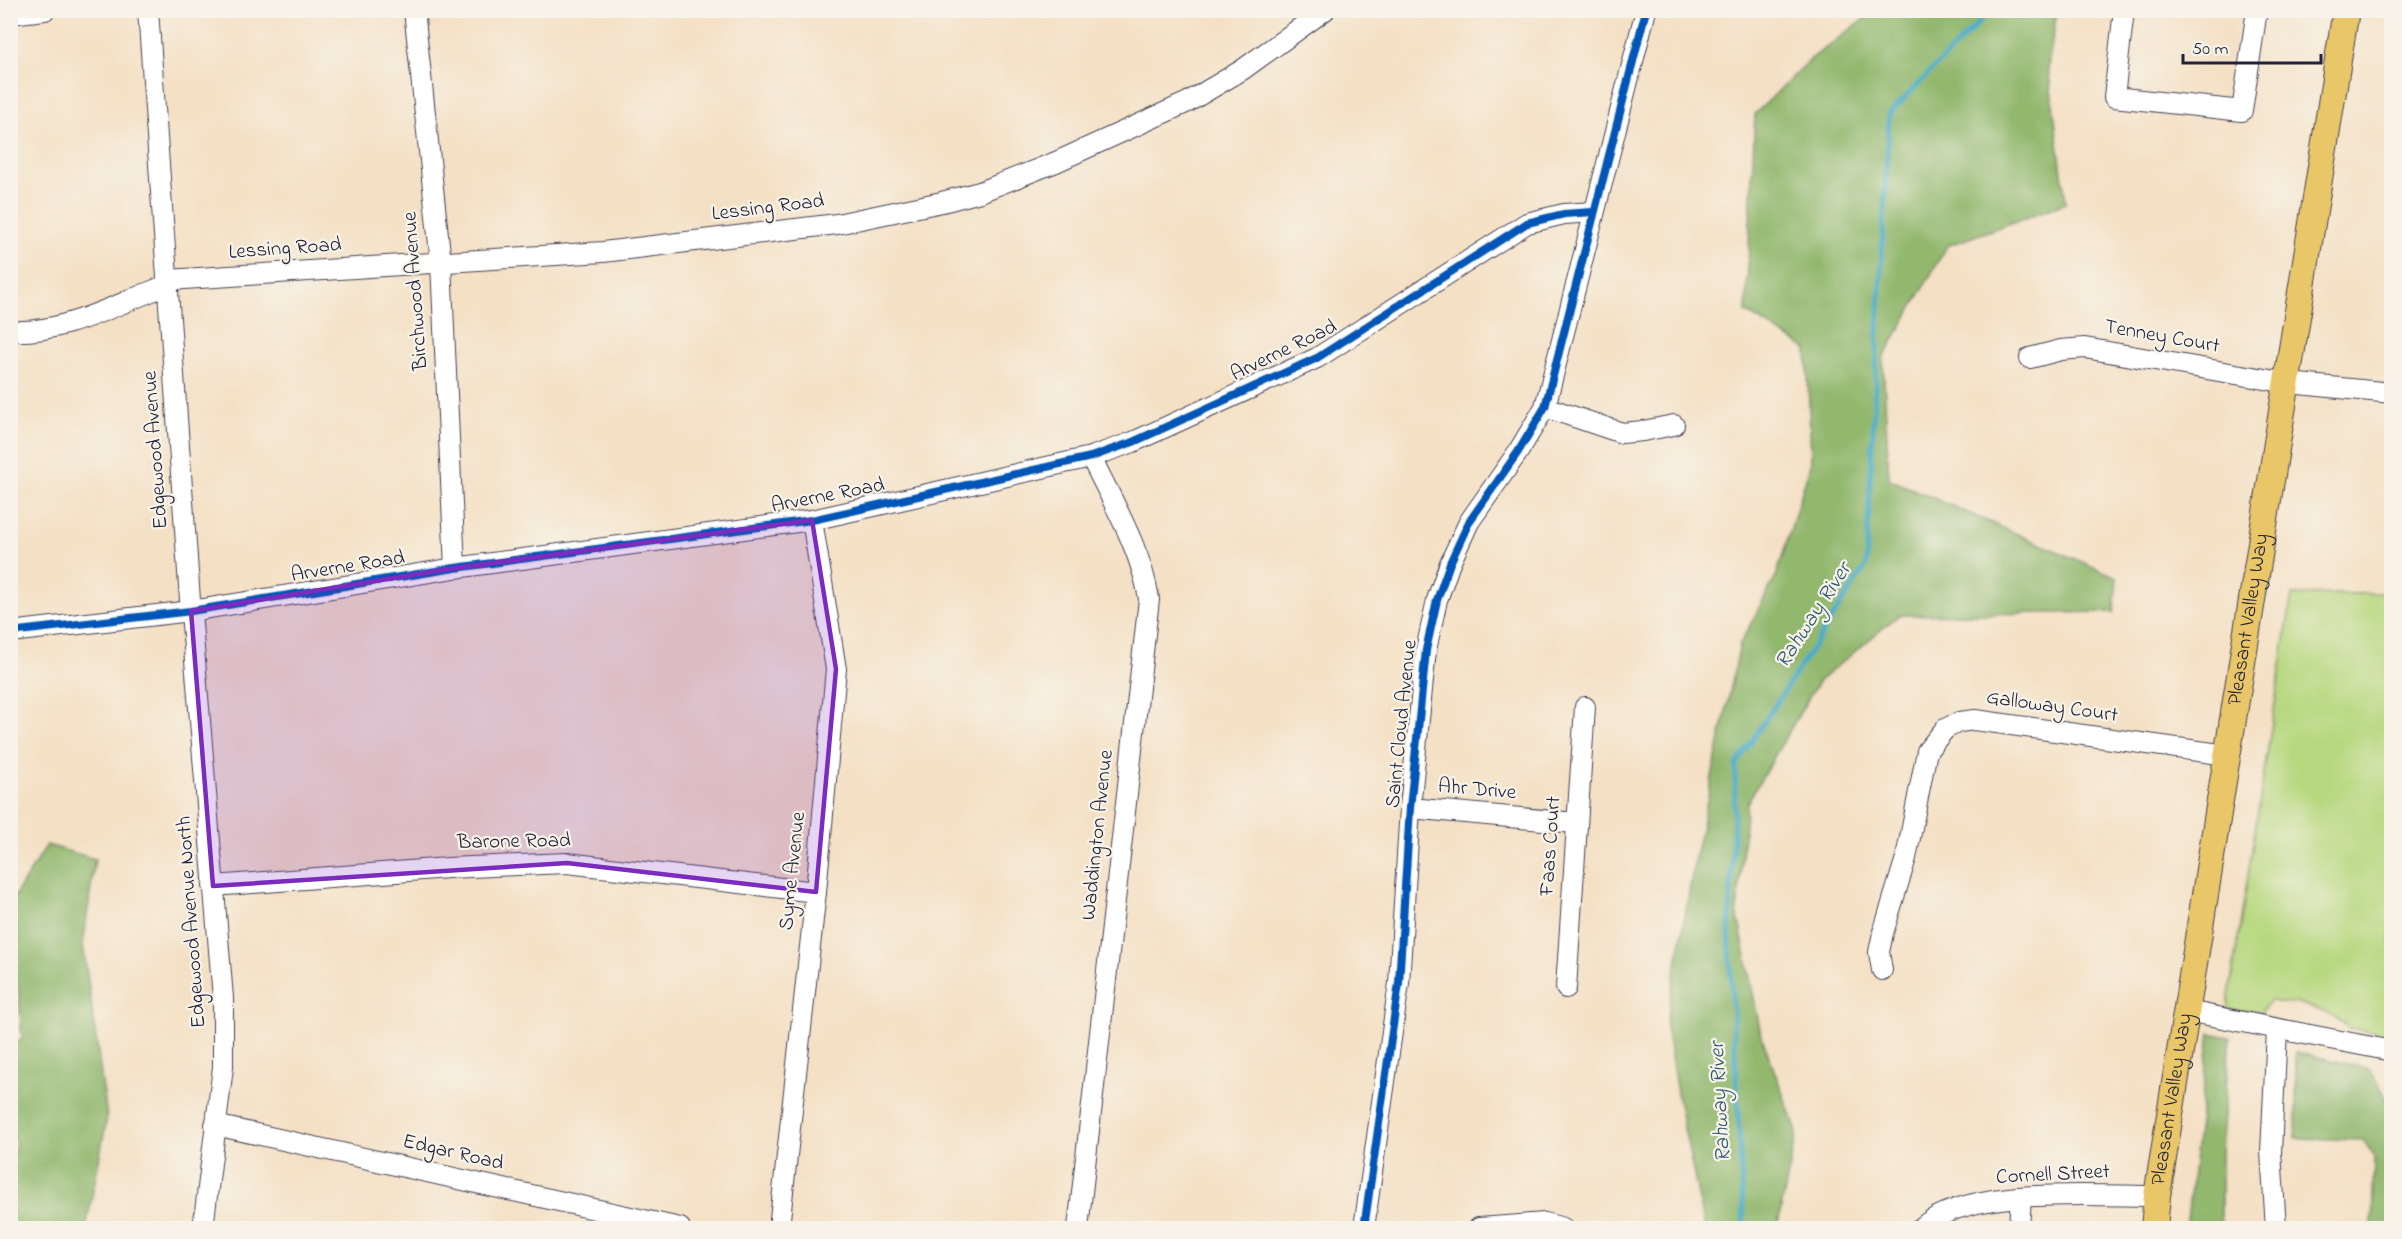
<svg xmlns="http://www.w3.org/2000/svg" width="2402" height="1239" font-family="'Indie Flower',sans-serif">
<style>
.green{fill:#b8d880;stroke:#6d7d5e;stroke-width:1.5}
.forest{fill:#92b86e;stroke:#5a6d54;stroke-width:1.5}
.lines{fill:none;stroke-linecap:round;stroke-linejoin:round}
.stream{stroke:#48acc7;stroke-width:5}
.minor-casing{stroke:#423e50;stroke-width:22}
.major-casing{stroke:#423e50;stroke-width:28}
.minor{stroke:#fff;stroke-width:20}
.major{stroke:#e9c769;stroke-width:26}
.cycleway-casing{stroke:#f7f3e8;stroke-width:11}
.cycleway{stroke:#0057b8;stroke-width:8}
.marked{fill:#7b2cbf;fill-opacity:0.2;stroke:#7b2cbf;stroke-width:4.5;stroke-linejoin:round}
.labels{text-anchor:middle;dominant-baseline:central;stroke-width:4.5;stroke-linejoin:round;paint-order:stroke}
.street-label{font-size:21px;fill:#22223b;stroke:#f7f3e8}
.water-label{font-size:22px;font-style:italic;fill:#315973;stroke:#f7f3e8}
</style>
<rect width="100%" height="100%" fill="#f7f3e8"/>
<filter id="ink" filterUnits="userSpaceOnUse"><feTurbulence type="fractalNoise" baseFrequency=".0167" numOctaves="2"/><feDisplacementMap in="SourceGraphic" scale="12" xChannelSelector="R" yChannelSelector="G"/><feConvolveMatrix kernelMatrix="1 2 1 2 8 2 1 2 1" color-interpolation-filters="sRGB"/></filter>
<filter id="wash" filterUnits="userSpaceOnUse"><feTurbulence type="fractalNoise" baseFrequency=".008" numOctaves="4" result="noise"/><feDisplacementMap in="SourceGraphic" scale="24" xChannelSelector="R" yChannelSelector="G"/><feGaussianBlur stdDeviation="1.35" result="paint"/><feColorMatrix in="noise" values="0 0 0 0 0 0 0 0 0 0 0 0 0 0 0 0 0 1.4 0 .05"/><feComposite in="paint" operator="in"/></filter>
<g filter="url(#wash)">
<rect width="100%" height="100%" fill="#f4e0c4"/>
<path class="green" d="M2391 593V1035L2349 1028 2335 1016 2301 1004 2269 1001 2261 1013 2227 1009 2292 595Z"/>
<g class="forest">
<path d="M1876 10 2057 11 2048 67 2066 203 1947 246 1883 359 1889 479 2117 577 2114 612 1899 615 1818 682 1747 803 1737 911 1761 1035 1797 1132 1777 1228H1705L1678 1099 1666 1026 1695 858 1740 644 1777 574 1811 462 1807 349 1746 312 1755 114 1812 58Z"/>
<path d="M47 845 95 859 83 945 107 1118 86 1228H11V1163L16 1142 11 1139V1044L22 1040 18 984 11 979V902Z"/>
<path d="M2210 1033 2230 1037 2221 1153V1228H2186Z"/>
<path d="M2296 1052 2370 1069 2390 1104 2391 1111V1228H2372L2374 1157 2364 1140 2296 1138Z"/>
</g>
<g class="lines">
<path class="stream" d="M1744 1228 1729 934 1736 765 1866 566 1889 114 1991 10"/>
</g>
</g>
<g filter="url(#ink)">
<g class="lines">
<g class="minor-casing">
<g id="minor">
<path d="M148 10 190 600 223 998V1067L203 1228"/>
<path d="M414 10 441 263 455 568"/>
<path d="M2124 10 2114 97 2242 111 2257 10"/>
<path d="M10 14 45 10"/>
<path d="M168 280 603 252 837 224 942 202 980 192 1056 162 1188 102 1242 70 1325 10"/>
<path d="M10 331C66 334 117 303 168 285"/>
<path d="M2030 358 2061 350 2085 348 2288 383 2392 393"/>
<path d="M1545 407 1622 433 1643 431 1674 425"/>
<path d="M10 632 191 611 455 568 812 520 1091 457 1133 442 1317 358 1527 223 1564 214 1593 212"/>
<path d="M1410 808 1576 823"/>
<path d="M213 886 448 868 567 863 816 892"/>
<path d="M1882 970 1879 952 1883 933 1906 858 1927 751 1945 729 1959 722 1975 720 2227 755"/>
<path d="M1566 988 1585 707"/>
<path d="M2187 1011 2392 1051"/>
<path d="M215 1125 680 1228"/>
<path d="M779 1228 816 892 836 669 812 520"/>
<path d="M1078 1228 1149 599C1141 549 1113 503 1091 457"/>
<path d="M1364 1228 1399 983 1410 808 1426 650 1437 600 1450 563 1469 522 1518 452 1545 407 1646 10"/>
<path d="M1479 1228 1545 1223 1563 1228"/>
<path d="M1921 1228C1969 1185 2095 1196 2157 1196"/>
<path d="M2019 1228 2021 1197"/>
<path d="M2276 1228 2271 1152 2277 1030"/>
</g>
</g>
<g class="major-casing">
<g id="major">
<path id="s1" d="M2154 1228 2157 1196 2346 10"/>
</g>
</g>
<use href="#minor" class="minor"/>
<use href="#major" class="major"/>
<g class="cycleway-casing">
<g id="cycleway">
<path d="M10 632 191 611 455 568 812 520 1091 457 1133 442 1317 358 1527 223 1564 214 1593 212"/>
<path d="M1364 1228 1399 983 1410 808 1426 650 1437 600 1450 563 1469 522 1518 452 1545 407 1646 10"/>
</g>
</g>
<use href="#cycleway" class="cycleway"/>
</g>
</g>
<path class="marked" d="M812 520 836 669 816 892 567 863 213 886 191 611 455 568Z"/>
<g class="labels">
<g class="street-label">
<text transform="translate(768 208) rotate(-7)">Lessing Road</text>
<text transform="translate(285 249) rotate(-4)">Lessing Road</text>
<text transform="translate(416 291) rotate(-94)">Birchwood Avenue</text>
<text transform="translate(2162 337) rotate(10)">Tenney Court</text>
<text transform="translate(1284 351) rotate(-26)">Arverne Road</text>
<text transform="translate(156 450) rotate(-94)">Edgewood Avenue</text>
<text transform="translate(828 496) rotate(-11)">Arverne Road</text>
<text transform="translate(348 567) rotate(-9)">Arverne Road</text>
<text stroke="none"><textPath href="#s1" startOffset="616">Pleasant Valley Way</textPath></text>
<text transform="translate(2052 707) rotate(8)">Galloway Court</text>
<text transform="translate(1402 724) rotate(-84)">Saint Cloud Avenue</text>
<text transform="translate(1477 790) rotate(5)">Ahr Drive</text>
<text transform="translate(1098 835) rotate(-84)">Waddington Avenue</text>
<text transform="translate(514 842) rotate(-1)">Barone Road</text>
<text transform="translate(1551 846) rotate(-86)">Faas Court</text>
<text transform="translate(793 871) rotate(-84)">Syme Avenue</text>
<text transform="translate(192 922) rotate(-94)">Edgewood Avenue North</text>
<text stroke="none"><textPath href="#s1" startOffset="130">Pleasant Valley Way</textPath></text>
<text transform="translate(453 1153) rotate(13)">Edgar Road</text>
<text transform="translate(2053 1175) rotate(-3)">Cornell Street</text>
</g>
<g class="water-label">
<text transform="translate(1814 616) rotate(-57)">Rahway River</text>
<text transform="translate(1721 1102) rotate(-93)">Rahway River</text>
</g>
</g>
<rect width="2402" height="1239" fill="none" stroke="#f7f3e8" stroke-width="36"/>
<path d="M2183 54v9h138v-9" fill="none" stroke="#22223b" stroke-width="3"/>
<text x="2192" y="54" font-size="18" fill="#22223b" stroke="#f7f3e8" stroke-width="4.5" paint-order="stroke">50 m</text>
</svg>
